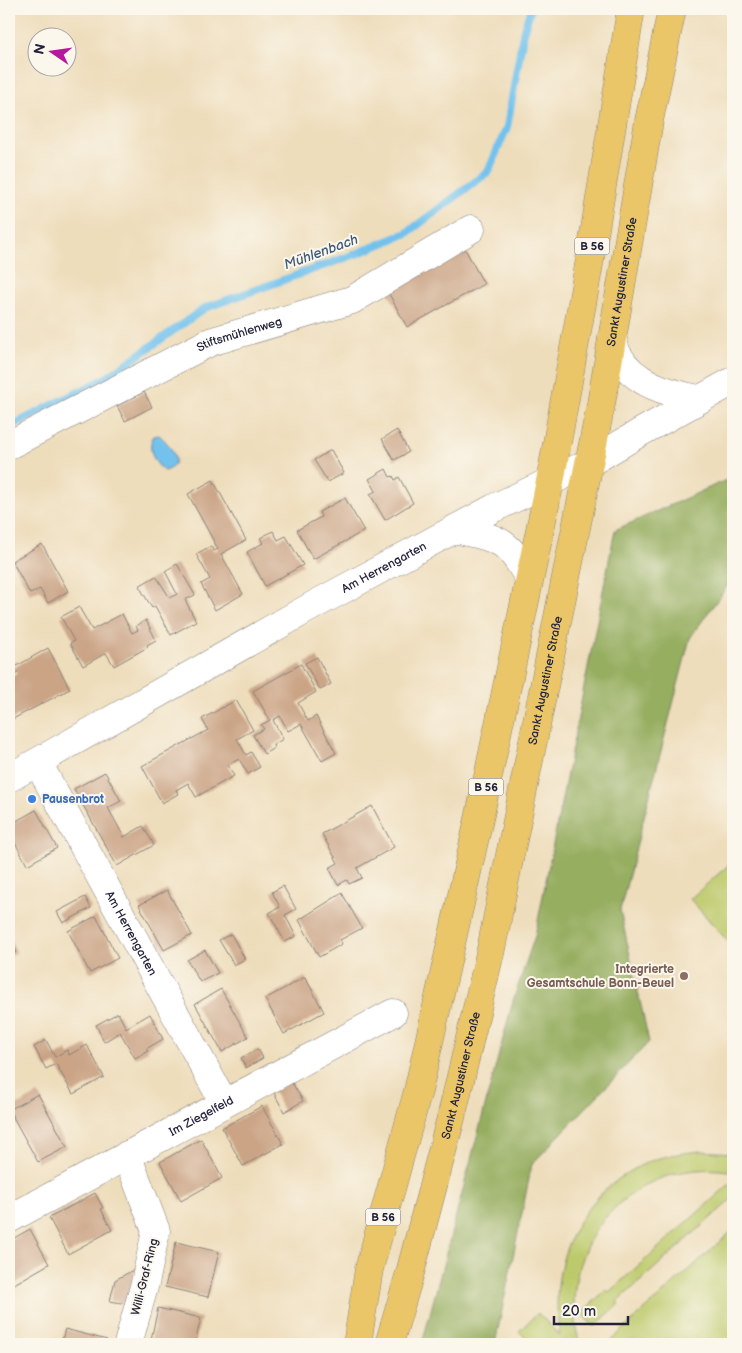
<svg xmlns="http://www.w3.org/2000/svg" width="742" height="1353" font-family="'Balsamiq Sans',sans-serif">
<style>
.green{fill:#bdca6c;stroke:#707654}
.forest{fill:#96ae60;stroke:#5c684e}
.water{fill:#72c2ed;stroke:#4a7294}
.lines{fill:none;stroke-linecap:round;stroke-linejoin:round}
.stream{stroke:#72c2ed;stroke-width:8}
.building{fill:#cba486}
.minor-casing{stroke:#88807b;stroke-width:29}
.major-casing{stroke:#88807b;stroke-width:29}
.minor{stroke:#fff;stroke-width:28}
.major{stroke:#eac669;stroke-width:28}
.shop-dot{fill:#3f7fe0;stroke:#fbf7ec;stroke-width:2}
.education-dot{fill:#8d6e63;stroke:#fbf7ec;stroke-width:2}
.labels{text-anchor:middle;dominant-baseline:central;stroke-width:4;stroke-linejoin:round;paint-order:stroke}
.shield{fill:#fbf7ec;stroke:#636270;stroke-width:1}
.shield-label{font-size:11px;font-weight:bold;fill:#22223b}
.street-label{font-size:12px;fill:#22223b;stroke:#fbf7ec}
.shop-label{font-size:12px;font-weight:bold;fill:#366cbe;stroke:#fbf7ec;text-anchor:start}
.education-label{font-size:12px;font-weight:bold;fill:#785e54;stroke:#fbf7ec;text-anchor:end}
.water-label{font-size:14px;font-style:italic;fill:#3e5a79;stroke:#fbf7ec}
</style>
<rect width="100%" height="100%" fill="#fbf7ec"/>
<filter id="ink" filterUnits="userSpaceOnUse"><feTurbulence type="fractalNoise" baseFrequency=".02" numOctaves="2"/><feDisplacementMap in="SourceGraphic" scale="10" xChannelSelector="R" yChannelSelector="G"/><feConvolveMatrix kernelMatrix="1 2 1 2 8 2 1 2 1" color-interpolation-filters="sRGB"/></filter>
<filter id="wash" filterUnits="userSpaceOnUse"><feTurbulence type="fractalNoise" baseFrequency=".0096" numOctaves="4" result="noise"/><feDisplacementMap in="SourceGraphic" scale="20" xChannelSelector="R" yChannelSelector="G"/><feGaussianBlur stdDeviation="1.12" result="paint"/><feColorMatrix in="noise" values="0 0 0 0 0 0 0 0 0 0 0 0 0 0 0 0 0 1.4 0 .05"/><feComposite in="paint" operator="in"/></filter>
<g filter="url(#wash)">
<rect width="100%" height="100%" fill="#edb"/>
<g class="green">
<path d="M733 861V947L690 899Z"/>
<path d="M701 1151 733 1153V1172C658 1157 583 1212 575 1288 573 1307 574 1326 580 1344H531L519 1331 538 1313 560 1336C547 1262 578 1194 648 1162 665 1155 683 1153 701 1151Z"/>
<path d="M733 1181V1198L617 1302 619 1304 594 1327 581 1313 606 1290 609 1292Z"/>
<path d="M733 1230V1344H607Z"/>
</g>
<path class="forest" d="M733 477V578L690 638 620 910 649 1042 532 1164 495 1344H422L513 1001 535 936 615 530Z"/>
<path class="water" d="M159 435C170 444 186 466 164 471 154 463 146 447 154 436Z"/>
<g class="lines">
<path class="stream" d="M9 427 108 377 205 308 356 254 407 233 488 172 507 127 524 29 531 9"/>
</g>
<g id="blocks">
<g class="building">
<path d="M465 249 484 284 407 327 388 292Z"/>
<path d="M144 392 152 407 125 421 117 406Z"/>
<path d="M397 430 409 452 394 460 382 439Z"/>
<path d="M331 450 344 473 328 482 314 460Z"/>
<path d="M386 469 390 477 393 476 395 480 399 477 413 503 385 520 370 494 376 491 369 479Z"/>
<path d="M213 480 246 540 221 554 243 594 215 610 201 584 210 579 196 554 211 546 214 551 218 549 188 494Z"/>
<path d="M345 498 364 531 313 559 297 530 321 517 319 512Z"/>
<path d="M273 531 278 540 286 536 303 565 265 586 247 552 263 543 260 538Z"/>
<path d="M42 544 68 591 48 603 40 589 30 594 12 561Z"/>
<path d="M177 564 195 595 185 600 196 621 171 635 155 606 152 608 139 586 156 576 170 598 177 594 165 571Z"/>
<path d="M79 607 92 630 122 614 132 633 138 630 136 626 146 620 156 640 147 645 148 647 114 666 106 653 83 666 70 643 74 641 61 617Z"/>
<path d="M48 648 70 689 9 721V672L11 677 18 673 15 667Z"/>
<path d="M317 657 331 684 320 690 305 663Z"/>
<path d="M301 664 316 692 298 703 308 721 316 716 336 753 322 761 301 724 288 731 280 716 273 720 283 739 273 745 274 748 264 754 253 735 264 729 261 725 270 720 253 691Z"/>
<path d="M236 700 253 730 237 739 246 755 251 752 260 767 248 774 239 759 228 765 234 776 196 797 188 783 176 790 178 794 162 803 142 766 208 730 202 719Z"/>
<path d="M105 772 121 801 108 808 124 837 143 826 154 845 117 866 74 789Z"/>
<path d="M372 806 394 847 357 868 362 878 349 884 347 880 338 885 329 868 338 863 322 834Z"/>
<path d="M36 810 57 848 27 865 9 831V825Z"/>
<path d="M283 886 296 909 285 915 296 936 285 942 269 913 280 907 272 892Z"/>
<path d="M167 890 192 935 164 950 139 905Z"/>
<path d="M342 893 362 928 340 940 342 944 319 957 299 920Z"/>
<path d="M85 897 91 908 63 923 57 912Z"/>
<path d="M96 916 118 958 90 973 68 931Z"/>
<path d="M231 934 245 959 234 965 219 940Z"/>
<path d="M9 937 17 952 9 957Z"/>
<path d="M205 950 218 973 200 982 187 960Z"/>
<path d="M305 977 324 1012 284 1034 265 999Z"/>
<path d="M221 989 248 1037 222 1052 195 1004Z"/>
<path d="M118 1013 126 1028 150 1014 163 1039 146 1049 148 1051 135 1058 120 1032 104 1042 96 1025Z"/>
<path d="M46 1040 55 1057 67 1050 69 1055 87 1045 104 1077 73 1094 56 1064 46 1069 34 1047Z"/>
<path d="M258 1049 263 1058 246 1068 241 1058Z"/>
<path d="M291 1081 303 1101 284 1112 273 1091Z"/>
<path d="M38 1094 67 1147 38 1162 9 1110Z"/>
<path d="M262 1106 283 1144 243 1166 222 1128Z"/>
<path d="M201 1139 222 1178 181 1201 160 1162Z"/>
<path d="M95 1193 103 1208 101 1209 112 1230 68 1254 49 1218Z"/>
<path d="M30 1229 49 1264 9 1287V1241Z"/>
<path d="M176 1242 219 1252 208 1297 165 1287Z"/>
<path d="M135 1269 127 1304 110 1301 115 1280Z"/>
<path d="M158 1308 201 1318 195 1344H150Z"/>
<path d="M65 1329 107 1340 106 1344H61Z"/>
</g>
</g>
</g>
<g filter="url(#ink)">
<use href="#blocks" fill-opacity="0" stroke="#88807b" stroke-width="1"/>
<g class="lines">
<g class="minor-casing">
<g id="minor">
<path d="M612 337C614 343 615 350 618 355 634 384 669 393 698 399"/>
<path id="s1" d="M9 445 210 342 352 300 471 229"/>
<path d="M455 529C499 539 507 538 529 579"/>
<path id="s2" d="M38 763 224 1103"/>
<path id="s3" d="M9 778 314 605 494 508 589 463 641 432 733 381"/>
<path d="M127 1155 156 1231 145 1283 128 1344"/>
<path id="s4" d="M9 1219 393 1013"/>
</g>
</g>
<g class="major-casing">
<g id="major">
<path d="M357 1344 369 1269 418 1091 481 810 550 482 590 259 631 9"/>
<path id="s5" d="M389 1344 410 1273 453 1110 491 949 601 404 649 121 672 9"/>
</g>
</g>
<use href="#minor" class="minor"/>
<use href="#major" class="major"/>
</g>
</g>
<circle class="shop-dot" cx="32" cy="799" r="5"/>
<circle class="education-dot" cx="684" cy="976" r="5"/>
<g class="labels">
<g class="shield">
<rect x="574.5" y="237.5" width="35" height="17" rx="4"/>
<rect x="468.5" y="778.5" width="35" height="17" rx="4"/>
<rect x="365.5" y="1208.5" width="35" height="17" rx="4"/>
</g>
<g class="shield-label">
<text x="592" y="246">B 56</text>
<text x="486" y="787">B 56</text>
<text x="383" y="1217">B 56</text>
</g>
<g class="street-label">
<text stroke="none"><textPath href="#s5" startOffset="1088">Sankt Augustiner Straße</textPath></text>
<text stroke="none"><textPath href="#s1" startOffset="256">Stiftsmühlenweg</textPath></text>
<text stroke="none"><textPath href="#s3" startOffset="430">Am Herrengarten</textPath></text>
<text stroke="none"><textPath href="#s5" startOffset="682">Sankt Augustiner Straße</textPath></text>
<text stroke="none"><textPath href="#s2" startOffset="194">Am Herrengarten</textPath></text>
<text stroke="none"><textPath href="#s5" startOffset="278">Sankt Augustiner Straße</textPath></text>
<text stroke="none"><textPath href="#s4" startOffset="218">Im Ziegelfeld</textPath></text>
<text transform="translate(145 1277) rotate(-76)">Willi-Graf-Ring</text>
</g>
<g class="shop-label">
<text x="42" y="799">Pausenbrot</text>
</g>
<g class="education-label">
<text x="674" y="969">Integrierte<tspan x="674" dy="14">Gesamtschule Bonn-Beuel</tspan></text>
</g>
<g class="water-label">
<text transform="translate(321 252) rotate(-20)">Mühlenbach</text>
</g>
</g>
<rect width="742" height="1353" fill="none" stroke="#fbf7ec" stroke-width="30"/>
<g transform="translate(52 52) rotate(283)"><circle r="24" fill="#fbf7ec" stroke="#a4a2a5"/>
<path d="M0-4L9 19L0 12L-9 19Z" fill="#b5179e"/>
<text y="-8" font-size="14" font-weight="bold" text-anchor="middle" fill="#22223b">N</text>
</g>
<path d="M554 1316v8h74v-8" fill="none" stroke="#22223b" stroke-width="2.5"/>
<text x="562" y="1316" font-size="15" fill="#22223b" stroke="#fbf7ec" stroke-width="4" paint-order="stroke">20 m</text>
</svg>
